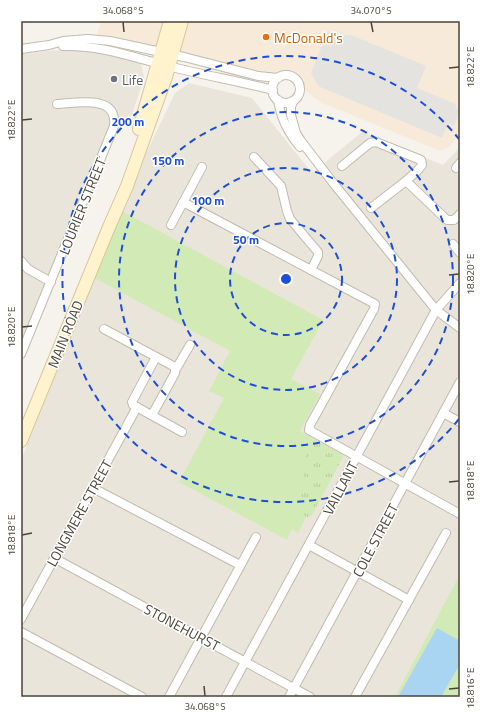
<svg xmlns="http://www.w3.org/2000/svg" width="481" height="718" font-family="'Titillium Web',sans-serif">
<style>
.residential{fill:#eae5da}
.commercial{fill:#f7ead8}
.grass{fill:#d2eab5}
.park{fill:url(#park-tufts)}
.parking{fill:#e5e3e0}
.water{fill:#a9d4f2}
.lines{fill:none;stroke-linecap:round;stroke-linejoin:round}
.minor-casing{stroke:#c2bbae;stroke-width:10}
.secondary-casing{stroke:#d6c79b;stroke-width:14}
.minor{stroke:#fff;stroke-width:8}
.secondary{stroke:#fff3cd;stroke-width:12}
.ticks{fill:none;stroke:#4b4439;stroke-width:1.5}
.ring{fill:none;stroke:#1d4ed8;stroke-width:2;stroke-dasharray:7 5}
.food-dot{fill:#e8710a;stroke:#fff;stroke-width:1.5}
.worship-dot{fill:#6b7280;stroke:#fff;stroke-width:1.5}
.labels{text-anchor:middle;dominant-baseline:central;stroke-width:3;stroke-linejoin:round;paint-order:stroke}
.food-label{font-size:14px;fill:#c56008;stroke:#fff;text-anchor:start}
.worship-label{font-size:14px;fill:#5b616d;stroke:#fff;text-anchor:start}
.street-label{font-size:14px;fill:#4b4439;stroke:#fff}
.centre{fill:#1d4ed8;stroke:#fff;stroke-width:2}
.ring-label{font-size:12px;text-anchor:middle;font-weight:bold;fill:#1d4ed8;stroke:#fff;stroke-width:3;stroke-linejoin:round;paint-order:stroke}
.neatline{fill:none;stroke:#4b4439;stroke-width:1.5}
.ticks-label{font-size:10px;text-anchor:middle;fill:#4b4439}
</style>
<defs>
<pattern id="park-tufts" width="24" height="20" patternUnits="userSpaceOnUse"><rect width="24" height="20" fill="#d2eab5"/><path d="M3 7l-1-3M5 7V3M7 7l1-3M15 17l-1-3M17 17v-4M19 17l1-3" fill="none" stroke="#b6ca9c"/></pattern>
</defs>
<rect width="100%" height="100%" fill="#f6f3ec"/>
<g class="residential">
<path d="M78 48 116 54 141 64 144 77 132 115 120 122 21 365V55L27 53Z"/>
<path d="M189 83 252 98 312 173 362 132 443 165 460 147V697H21V460L143 160 175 93Z"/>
</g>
<g class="commercial">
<path d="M101 21H170L161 51 96 39Z"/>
<path d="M182 21H460V142L456 139 448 148 441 150H438L322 103 308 93 301 86 296 78 289 75 285 74 278 77 173 54Z"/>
</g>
<g class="grass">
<path d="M122 211 323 320 291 379 320 394 300 431 312 438 307 446 301 509 303 515 306 517 298 533 292 529 287 540 179 482 224 398 209 391 230 351 95 278Z"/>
<path d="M460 574V641L437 629 398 697H395Z"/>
<path d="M460 664V697H441Z"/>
</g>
<path class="park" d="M312 438 344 455 311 517 309 516 308 518 303 515 300 502 307 446Z"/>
<path class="parking" d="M328 31 341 35H351L426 66 417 88 456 104 455 108 460 110V111L454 126 448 123 442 138 318 86 311 73Z"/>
<path class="water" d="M437 628 460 641V664L441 697H398Z"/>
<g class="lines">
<g class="minor-casing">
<g id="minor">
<path d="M63 46C101 45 132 57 168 66 203 75 238 81 273 90"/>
<path d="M21 49 49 45 63 41 88 39 110 41 184 57 258 76 278 78"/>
<circle cx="286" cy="89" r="14"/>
<path d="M278 100C281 119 288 132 300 147"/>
<path d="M293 101 291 107V115L296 133 301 141 334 184 436 310 460 328"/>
<path d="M254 157 281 186 287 211 290 219 318 252V256L311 270"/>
<path d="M342 166 370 143 376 142 421 160 422 165 418 170 406 181 447 220H454L460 214"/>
<path d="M456 168 460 163"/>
<path d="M183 202 375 304 374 309 310 425 309 430 460 514"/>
<path d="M371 208 406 181"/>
<path d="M171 225 202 167"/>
<path d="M453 244 460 253"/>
<path d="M21 261 28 269 51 282"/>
<path d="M104 329 175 367V373L152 415"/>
<path d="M21 354 114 126C118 94 77 103 57 104"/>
<path d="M156 357 132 402 133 405 182 432"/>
<path d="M176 369 190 345"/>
<path d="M443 413 460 422"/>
<path d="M93 488 240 565"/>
<path d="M309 545 409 600"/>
<path d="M54 558 310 697"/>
<path d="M21 619 137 407"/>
<path d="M21 632 142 697"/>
<path d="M169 697 256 537"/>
<path d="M226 697 436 310 460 283"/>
<path d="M289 697 460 382"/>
<path d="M355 697 446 533"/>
</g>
</g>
<g class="secondary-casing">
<g id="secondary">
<path d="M139 129 170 21"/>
<path d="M21 441 109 227 127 186 166 77 182 21"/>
</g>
</g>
<use href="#minor" class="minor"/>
<use href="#secondary" class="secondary"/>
</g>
<path class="ticks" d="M123 22 124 32M371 22 373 32M449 68 459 67M22 120 32 119M449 275 459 274M22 327 32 326M449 482 459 481M22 535 32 533M204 686 205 696M449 689 459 688"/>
<g class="ring">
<circle cx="286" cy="279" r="56"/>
<circle cx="286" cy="279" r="111"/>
<circle cx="286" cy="279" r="167"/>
<path d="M459 419A223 223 0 1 1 459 139"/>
</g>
<circle class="food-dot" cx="266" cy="37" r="4"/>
<circle class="worship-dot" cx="114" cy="79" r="4"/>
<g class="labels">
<g class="food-label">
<text x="274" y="37">McDonald's</text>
</g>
<g class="worship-label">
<text x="122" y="79">Life</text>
</g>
<g class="street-label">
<text transform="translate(82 206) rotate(-68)">LOURIER STREET</text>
<text transform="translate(65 334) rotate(-68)">MAIN ROAD</text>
<text transform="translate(340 488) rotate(-62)">VAILLANT</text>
<text transform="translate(79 513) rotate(-61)">LONGMERE STREET</text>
<text transform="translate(375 540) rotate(-62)">COLE STREET</text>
<text transform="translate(182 627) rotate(28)">STONEHURST</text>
</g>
</g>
<circle cx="286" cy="279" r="6" class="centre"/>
<g class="ring-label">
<text x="128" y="126">200 m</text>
<text x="168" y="165">150 m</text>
<text x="208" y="205">100 m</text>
<text x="246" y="244">50 m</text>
</g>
<rect width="481" height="718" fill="none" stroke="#ffffff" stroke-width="44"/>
<rect x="22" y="22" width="437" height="674" class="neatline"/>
<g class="ticks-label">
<text x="123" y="14">34.068°S</text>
<text x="371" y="14">34.070°S</text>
<text transform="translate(470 67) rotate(-90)" y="4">18.822°E</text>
<text transform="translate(11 120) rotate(-90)" y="4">18.822°E</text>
<text transform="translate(470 274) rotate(-90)" y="4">18.820°E</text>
<text transform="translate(11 327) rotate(-90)" y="4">18.820°E</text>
<text transform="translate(470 481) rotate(-90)" y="4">18.818°E</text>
<text transform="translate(11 535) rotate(-90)" y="4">18.818°E</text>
<text transform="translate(470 688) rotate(-90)" y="4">18.816°E</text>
<text x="205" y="710">34.068°S</text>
</g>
</svg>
